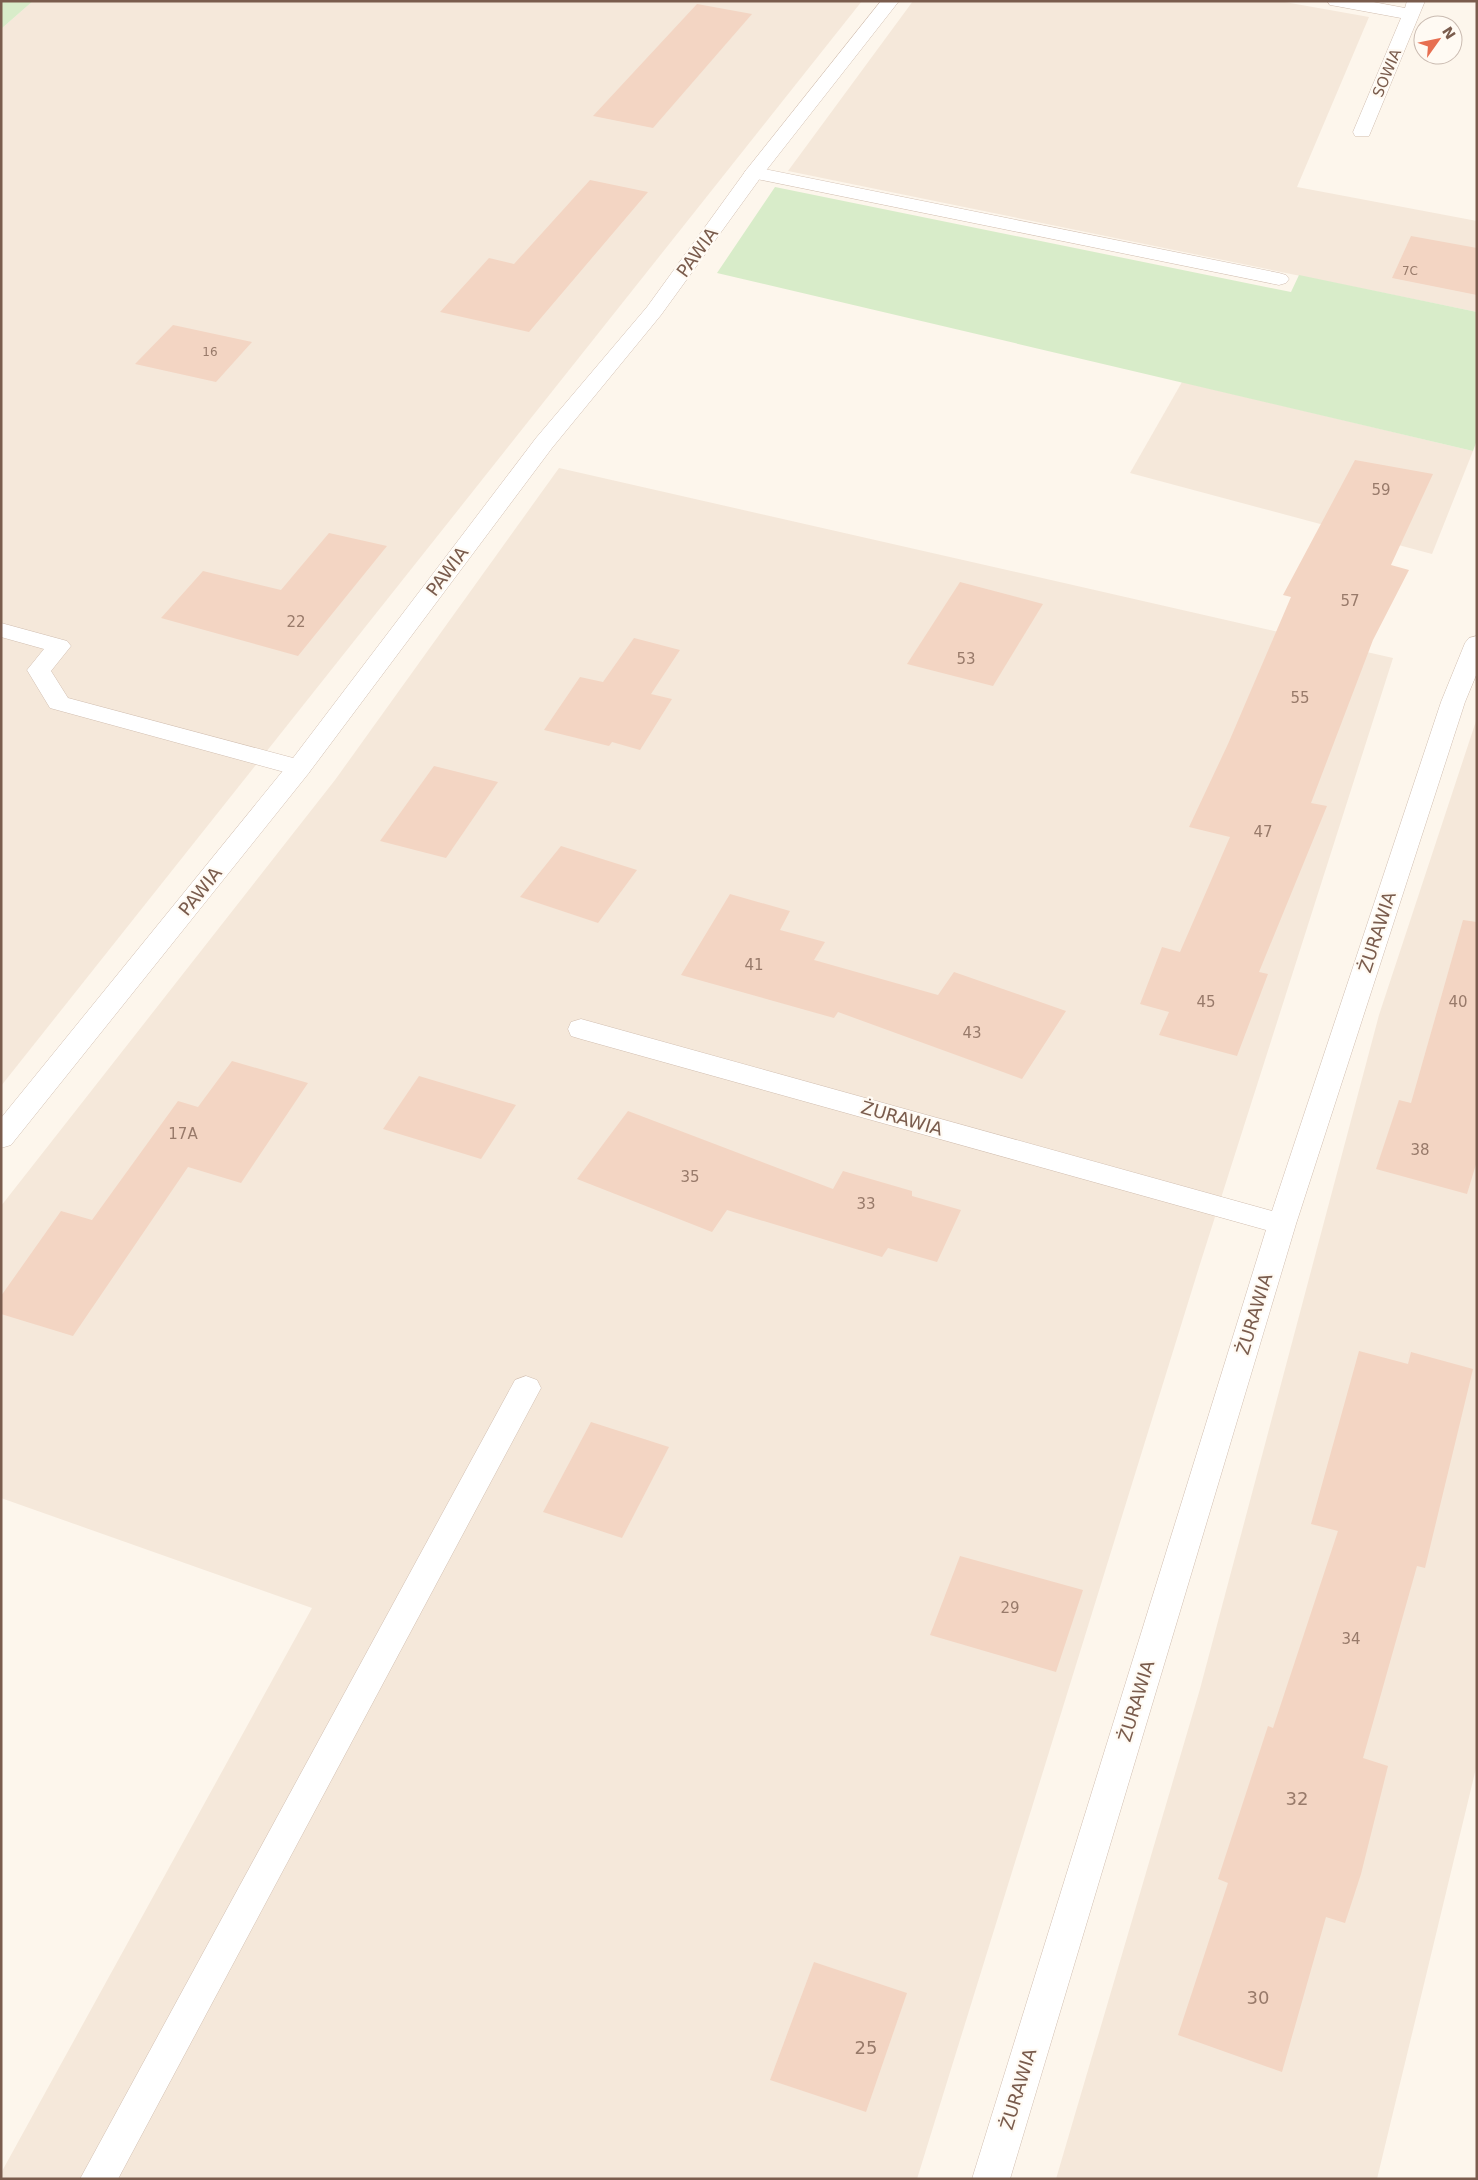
<svg xmlns="http://www.w3.org/2000/svg" width="1478" height="2180" font-family="'DejaVu Sans',sans-serif">
<style>
.residential{fill:#f5e8da}
.green{fill:#d8ecc9}
.building{fill:#f3d5c3}
.lines{fill:none;stroke-linecap:round;stroke-linejoin:round}
.service-casing{stroke:#d1beb0;stroke-width:1}
.minor-casing{stroke:#d1beb0;stroke-width:1}
.service{fill:#fff;fill-rule:evenodd}
.minor{fill:#fff;fill-rule:evenodd}
.labels{text-anchor:middle;dominant-baseline:central;stroke-width:4.5;stroke-linejoin:round;paint-order:stroke}
.far-number-label{font-size:12px;fill:#987a6a}
.far-street-label{font-size:15px;fill:#7a5c4d;stroke:#fffaf3}
.number-label{font-size:15px;fill:#987a6a}
.street-label{font-size:18px;fill:#7a5c4d;stroke:#fffaf3}
.near-number-label{font-size:18px;fill:#987a6a}
</style>
<rect width="100%" height="100%" fill="#fdf6ec"/>
<g class="residential">
<path d="M33 1H862L1 1086V29Z"/>
<path d="M913 1H1279L1369 17 1297 187 1477 221V312L788 171Z"/>
<path d="M1182 382 1473 451 1432 554 1130 473Z"/>
<path d="M559 468 1393 658 1200 1264 917 2179H1V2173L312 1608 1 1498V1206L335 780Z"/>
<path d="M1477 718V1764L1377 2179H1056L1200 1689 1379 1015Z"/>
</g>
<g class="green">
<path d="M1 1H33L1 29Z"/>
<path d="M775 187 1291 292 1299 275 1477 312V440L1473 451 717 273Z"/>
</g>
<g class="building">
<path d="M697 4 752 14 653 128 593 116Z"/>
<path d="M590 180 648 192 529 332 440 312 489 258 514 264Z"/>
<path d="M1411 236 1477 248V295L1392 278Z"/>
<path d="M173 325 252 342 216 382 135 364Z"/>
<path d="M1355 460 1433 474 1391 565 1409 570 1373 640 1311 803 1327 806 1259 972 1268 974 1237 1056 1159 1035 1169 1012 1140 1004 1162 947 1180 952 1230 837 1189 827 1228 744 1291 597 1283 595Z"/>
<path d="M329 533 387 546 298 656 161 618 203 571 281 590Z"/>
<path d="M960 582 1043 604 993 686 907 664Z"/>
<path d="M634 638 680 650 651 694 672 699 640 750 612 742 609 746 544 730 580 677 603 682Z"/>
<path d="M434 766 498 782 446 858 380 841Z"/>
<path d="M561 846 637 870 598 923 520 897Z"/>
<path d="M730 894 790 911 780 930 825 942 814 960 938 995 954 972 1066 1011 1022 1079 838 1012 834 1018 681 975Z"/>
<path d="M1463 920 1477 922V1161L1467 1194 1376 1169 1399 1100 1411 1103Z"/>
<path d="M232 1061 308 1083 241 1183 188 1167 73 1336 1 1314V1296L61 1211 92 1220 178 1101 198 1107Z"/>
<path d="M419 1076 516 1105 481 1159 383 1129Z"/>
<path d="M628 1111 833 1189 843 1171 912 1191V1196L961 1210 937 1262 888 1248 882 1257 727 1210 712 1232 577 1179Z"/>
<path d="M1359 1351 1408 1364 1411 1352 1473 1369 1425 1568 1417 1566 1363 1758 1388 1766 1361 1874 1345 1923 1326 1917 1282 2072 1178 2035 1228 1883 1218 1879 1268 1726 1273 1728 1338 1531 1311 1524Z"/>
<path d="M591 1422 669 1447 622 1538 543 1512Z"/>
<path d="M960 1556 1083 1590 1056 1672 930 1635Z"/>
<path d="M814 1962 907 1993 866 2112 770 2080Z"/>
</g>
<g class="lines">
<g class="service-casing">
<g id="service">
<path d="M1327 1H1368L1405 8 1407 1H1425L1369 136H1355L1353 132 1401 18 1336 6 1330 5Z"/>
<path d="M754 167 1279 273 1286 275 1289 279 1286 283 1279 285 747 177 744 173 747 169Z"/>
<path d="M1 623 67 641 71 646 51 671 68 698 308 762 311 768 308 774 299 776 50 708 27 670 44 649 1 637Z"/>
<path d="M526 1376 537 1380 541 1388 118 2179H80L515 1380Z"/>
</g>
</g>
<g class="minor-casing">
<g id="minor">
<path d="M881 1H899L761 177 661 315 552 448 308 774 11 1145 1 1148V1118L290 762 536 438 647 307 747 169Z"/>
<path d="M1477 636V673L1465 702 1296 1224 1010 2179H972L1266 1230 581 1039 571 1036 568 1029 571 1022 581 1019 1272 1211 1441 702 1465 643 1469 638Z"/>
</g>
</g>
<use href="#service" class="service"/>
<use href="#minor" class="minor"/>
</g>
<g class="labels">
<g class="far-number-label">
<text x="1410" y="271">7C</text>
<text x="210" y="352">16</text>
</g>
<g class="far-street-label">
<text transform="translate(1387 73) rotate(-67)">SOWIA</text>
</g>
<g class="number-label">
<text x="1381" y="490">59</text>
<text x="1350" y="601">57</text>
<text x="296" y="622">22</text>
<text x="966" y="659">53</text>
<text x="1300" y="698">55</text>
<text x="1263" y="832">47</text>
<text x="754" y="965">41</text>
<text x="1206" y="1002">45</text>
<text x="1458" y="1002">40</text>
<text x="972" y="1033">43</text>
<text x="183" y="1134">17A</text>
<text x="1420" y="1150">38</text>
<text x="690" y="1177">35</text>
<text x="866" y="1204">33</text>
<text x="1010" y="1608">29</text>
<text x="1351" y="1639">34</text>
</g>
<g class="street-label">
<text transform="translate(697 252) rotate(-54)">PAWIA</text>
<text transform="translate(447 571) rotate(-53)">PAWIA</text>
<text transform="translate(200 891) rotate(-51)">PAWIA</text>
<text transform="translate(1377 932) rotate(-72)">ŻURAWIA</text>
<text transform="translate(902 1118) rotate(16)">ŻURAWIA</text>
<text transform="translate(1254 1314) rotate(-73)">ŻURAWIA</text>
<text transform="translate(1136 1701) rotate(-73)">ŻURAWIA</text>
<text transform="translate(1018 2089) rotate(-73)">ŻURAWIA</text>
</g>
<g class="near-number-label">
<text x="1297" y="1798">32</text>
<text x="1258" y="1997">30</text>
<text x="866" y="2047">25</text>
</g>
</g>
<rect width="1478" height="2180" fill="none" stroke="#7a5c4d" stroke-width="5"/>
<g transform="translate(1438 40) rotate(57)"><circle r="24" fill="#fffaf3" stroke="#cabbb1"/>
<path d="M0-4L9 19L0 12L-9 19Z" fill="#e76f51"/>
<text y="-8" font-size="14" font-weight="bold" text-anchor="middle" fill="#7a5c4d">N</text>
</g>
</svg>
